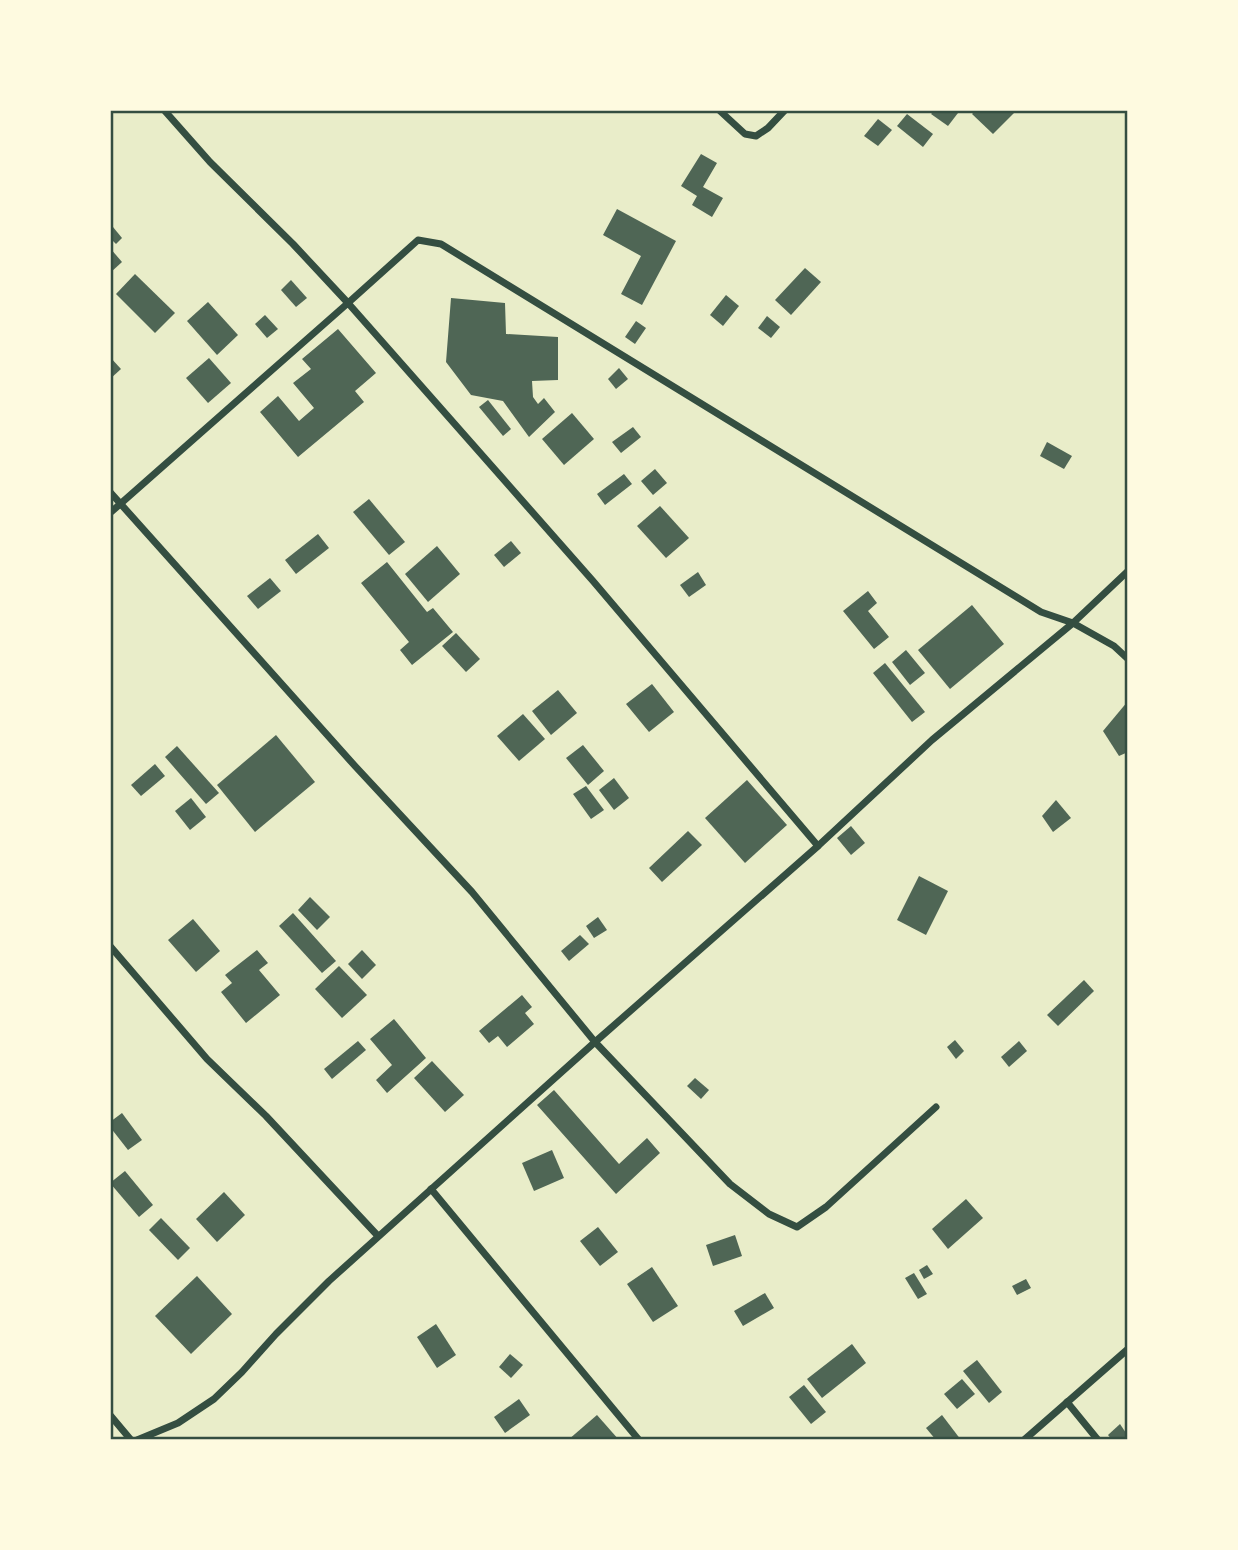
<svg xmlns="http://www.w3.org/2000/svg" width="1238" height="1550" font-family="Manrope,sans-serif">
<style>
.building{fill:#4f6655}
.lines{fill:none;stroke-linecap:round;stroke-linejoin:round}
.minor{stroke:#344e41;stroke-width:7}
.neatline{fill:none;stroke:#344e41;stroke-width:2.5}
</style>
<rect width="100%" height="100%" fill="#e9edc9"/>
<g class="building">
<path d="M935 110H955L958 113 948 126 931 114Z"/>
<path d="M976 110H1017L993 134 972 114Z"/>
<path d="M907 114 933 134 923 147 897 126Z"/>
<path d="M878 119 892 130 878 146 864 136Z"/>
<path d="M701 154 717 163 703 187 723 198 712 217 692 205 697 196 681 186Z"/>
<path d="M617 209 676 241 642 305 621 294 641 256 603 235Z"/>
<path d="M113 227 122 238 116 244 110 238V229Z"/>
<path d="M110 248 122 262 110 273Z"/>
<path d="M805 268 821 282 791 315 775 300Z"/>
<path d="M135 274 175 313 155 333 116 294Z"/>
<path d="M291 280 307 298 296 307 281 290Z"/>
<path d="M726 295 739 306 723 326 710 315Z"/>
<path d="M451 298 505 303 506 334 558 337V380L532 381 533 397 538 404 544 398 555 412 529 437 503 401 471 395 446 362Z"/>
<path d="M208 302 238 335 217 355 187 321Z"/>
<path d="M265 315 278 329 267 338 255 324Z"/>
<path d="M767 316 780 327 771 338 758 328Z"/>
<path d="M636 321 646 328 635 344 625 337Z"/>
<path d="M338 329 376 373 355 391 364 402 298 457 260 412 278 396 299 421 314 408 293 383 311 369 302 359Z"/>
<path d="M110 357 121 369 110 379Z"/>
<path d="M209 358 231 383 208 403 186 378Z"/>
<path d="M619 368 628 379 616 389 608 379Z"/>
<path d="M488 400 511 429 503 436 479 407Z"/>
<path d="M572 413 594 439 564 465 542 439Z"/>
<path d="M633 427 641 437 621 453 612 442Z"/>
<path d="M1047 442 1072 456 1064 469 1040 456Z"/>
<path d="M655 469 667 483 653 495 641 481Z"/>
<path d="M624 474 632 484 605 505 597 494Z"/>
<path d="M369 499 405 542 389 555 353 512Z"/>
<path d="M660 506 689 538 666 558 637 526Z"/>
<path d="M318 534 329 548 296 574 285 560Z"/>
<path d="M511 541 521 553 504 567 494 555Z"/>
<path d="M437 546 460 574 428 602 405 574Z"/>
<path d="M387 562 427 612 433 608 453 632 412 665 400 650 409 642 361 583Z"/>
<path d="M698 572 706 585 689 597 680 585Z"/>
<path d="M270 578 281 591 258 609 247 596Z"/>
<path d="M868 591 877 603 868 611 889 637 874 649 843 611Z"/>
<path d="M972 605 1004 644 950 689 918 650Z"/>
<path d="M456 633 480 659 466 672 442 646Z"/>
<path d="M906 650 925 673 910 685 892 662Z"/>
<path d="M885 663 925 712 912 722 873 673Z"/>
<path d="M652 684 674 712 649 732 626 704Z"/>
<path d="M558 690 577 713 551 735 532 711Z"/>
<path d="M1128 701V752L1119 756 1103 731Z"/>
<path d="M523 714 545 739 519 761 497 736Z"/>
<path d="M276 735 315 782 255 832 217 785Z"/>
<path d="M583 745 604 771 588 785 566 758Z"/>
<path d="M177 746 219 793 206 804 165 757Z"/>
<path d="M155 764 165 776 141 796 131 785Z"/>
<path d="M614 778 629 798 614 810 599 790Z"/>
<path d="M747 780 787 825 745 863 705 818Z"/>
<path d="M586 786 604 810 591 819 573 794Z"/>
<path d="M191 798 206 817 190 830 175 811Z"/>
<path d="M1056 800 1071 818 1053 832 1042 816Z"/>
<path d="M851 826 865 843 851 855 837 838Z"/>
<path d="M688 831 702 845 662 882 649 868Z"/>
<path d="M919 876 948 891 926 935 897 920Z"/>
<path d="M310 897 330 917 317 930 298 910Z"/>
<path d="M293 913 336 961 322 973 279 926Z"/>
<path d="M598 917 607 930 594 938 586 926Z"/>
<path d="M193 919 220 951 196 972 168 940Z"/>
<path d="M580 935 589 944 569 961 561 951Z"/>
<path d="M257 950 268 963 259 970 280 995 246 1023 221 992 232 983 225 975Z"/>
<path d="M362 950 376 965 362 979 348 964Z"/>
<path d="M339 966 367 995 342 1018 315 989Z"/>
<path d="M1084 980 1094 991 1058 1026 1047 1015Z"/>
<path d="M522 995 532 1007 525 1013 534 1024 507 1047 498 1036 489 1043 479 1031Z"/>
<path d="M394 1019 426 1058 387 1093 376 1080 392 1065 370 1039Z"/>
<path d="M955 1040 964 1051 956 1059 947 1047Z"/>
<path d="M358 1041 366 1050 332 1079 324 1069Z"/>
<path d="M1019 1041 1027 1051 1009 1067 1001 1057Z"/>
<path d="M432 1061 464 1095 445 1112 414 1078Z"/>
<path d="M695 1078 709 1090 701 1099 687 1086Z"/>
<path d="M554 1090 619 1164 647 1138 660 1153 616 1194 537 1105Z"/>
<path d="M122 1113 142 1140 128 1150 110 1127V1122Z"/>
<path d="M552 1150 564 1178 534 1191 522 1163Z"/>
<path d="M125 1171 153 1205 139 1217 110 1183Z"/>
<path d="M224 1192 245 1215 217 1242 196 1219Z"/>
<path d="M966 1199 983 1218 948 1249 932 1229Z"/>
<path d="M161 1218 190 1248 178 1260 149 1230Z"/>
<path d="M598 1227 618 1252 600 1266 580 1241Z"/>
<path d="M735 1235 742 1256 713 1266 706 1245Z"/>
<path d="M927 1265 933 1274 924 1279 919 1270Z"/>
<path d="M652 1267 678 1306 653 1322 627 1284Z"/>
<path d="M914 1273 927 1294 918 1299 905 1278Z"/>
<path d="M197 1276 232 1314 191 1354 155 1316Z"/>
<path d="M1026 1279 1031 1288 1017 1295 1012 1286Z"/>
<path d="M765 1293 774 1308 743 1326 734 1311Z"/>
<path d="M436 1324 456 1355 437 1368 417 1337Z"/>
<path d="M852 1344 866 1363 822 1398 807 1379Z"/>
<path d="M510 1354 523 1365 511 1378 499 1367Z"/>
<path d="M977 1360 1002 1392 989 1403 963 1371Z"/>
<path d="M962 1379 975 1394 957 1409 944 1394Z"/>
<path d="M804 1385 826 1412 811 1424 789 1397Z"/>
<path d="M519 1399 530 1415 505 1433 494 1417Z"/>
<path d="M597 1415 619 1440H568Z"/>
<path d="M942 1415 961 1440H936L926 1428Z"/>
<path d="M1120 1424 1128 1436 1124 1440H1112L1108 1435Z"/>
</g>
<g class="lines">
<g class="minor">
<path d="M164 110 210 162 293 244 348 303 418 240 441 244 1041 612 1073 623 1128 571"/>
<path d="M719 110 745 134 756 136 768 128 785 110"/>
<path d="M110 492 355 766 472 892 595 1042 730 1184 769 1214 797 1227 826 1207 936 1107"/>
<path d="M110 513 348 303 593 581 818 846 595 1042 329 1281 276 1334 242 1372 214 1399 178 1423 137 1440"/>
<path d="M818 846 932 740 1073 623 1114 646 1128 659"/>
<path d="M110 946 207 1059 266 1116 378 1236"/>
<path d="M431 1189 639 1440"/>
<path d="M1067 1402 1098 1440"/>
<path d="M110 1415 131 1440"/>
<path d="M1024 1440 1128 1349"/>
</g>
</g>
<rect width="1238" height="1550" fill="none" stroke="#fefae0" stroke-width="224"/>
<rect x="112" y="112" width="1014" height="1326" class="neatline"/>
</svg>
